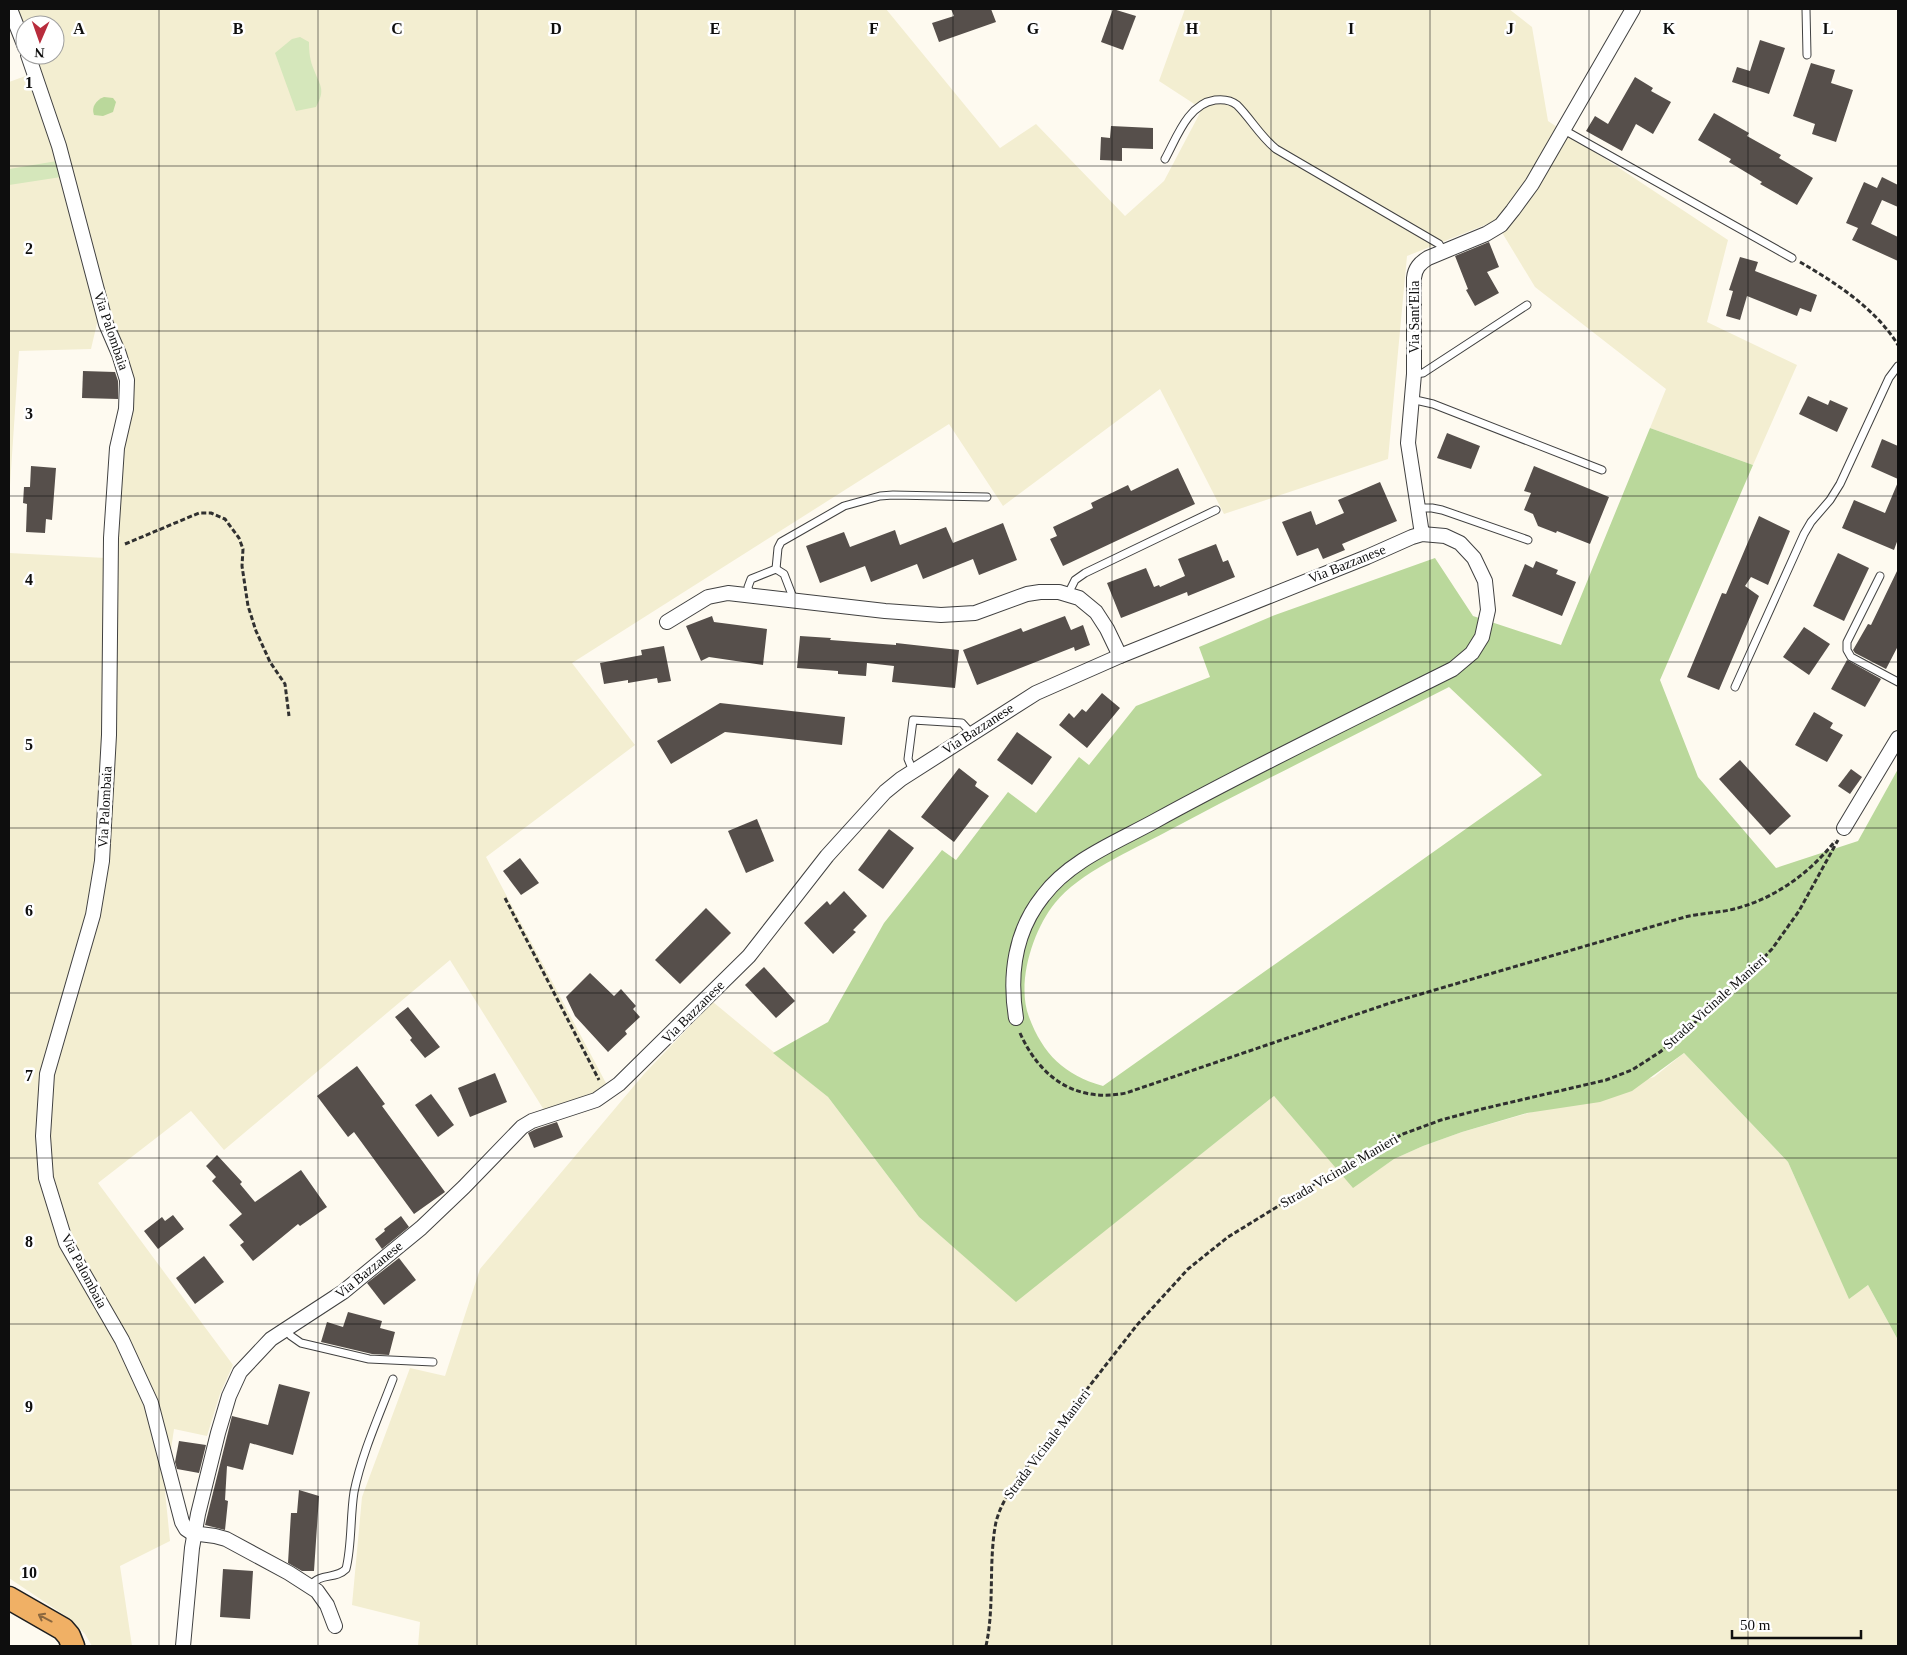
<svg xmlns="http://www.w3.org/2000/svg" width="1907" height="1655" font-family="Georgia,serif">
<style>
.farmland{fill:#f3eed1;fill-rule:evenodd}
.green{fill:#d5e7bb}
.forest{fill:#bad89b;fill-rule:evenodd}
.building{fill:#564f4b}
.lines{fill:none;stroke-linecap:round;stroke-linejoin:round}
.service-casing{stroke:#414141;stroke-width:9}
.minor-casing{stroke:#414141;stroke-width:16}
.trunk-casing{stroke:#1f1f1f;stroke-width:25}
.path{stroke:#303030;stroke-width:3;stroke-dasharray:5 2.5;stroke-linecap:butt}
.service{stroke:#fff;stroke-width:7}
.minor{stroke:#fff;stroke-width:14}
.trunk{stroke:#f0b065;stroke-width:22}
.oneway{stroke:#8a673e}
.grid{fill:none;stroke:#0e0e0e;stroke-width:1;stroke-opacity:0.55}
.labels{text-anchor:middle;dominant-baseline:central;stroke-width:5;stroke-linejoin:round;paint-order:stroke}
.street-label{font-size:14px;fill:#0e0e0e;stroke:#fff}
.grid-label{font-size:16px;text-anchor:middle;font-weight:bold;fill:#0e0e0e;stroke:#fff;stroke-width:5;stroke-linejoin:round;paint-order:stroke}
</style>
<rect width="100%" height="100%" fill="#fefaf0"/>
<g class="farmland">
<path d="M9 9H886L1000 148 1036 124 1125 216 1164 181 1202 109 1159 81 1185 9H1509L1532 27 1548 121 1728 240 1707 322 1797 365 1753 465 1650 428 1666 389 1535 287 1495 221 1407 256 1388 459 1224 514 1160 389 1003 506 949 424 572 663 635 745 486 857 607 1085 590 1095 544 1110 450 960 224 1150 191 1111 98 1183 233 1365 220 1394 207 1436 174 1429 165 1491 170 1541 120 1566 132 1646H92L85 1634 70 1619 9 1578V553L106 558 124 378 98 319 91 349 19 351 9 500V82L31 74ZM25 25H55V55H25Z"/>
<path d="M713 1002 828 1097 919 1217 1016 1301 1274 1096 1353 1187 1394 1159 1423 1146 1462 1132 1654 1077 1684 1053 1788 1162 1849 1298 1868 1285 1898 1340V1646H418L420 1622 352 1605 362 1497 410 1368 445 1376 480 1269 644 1074Z"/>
</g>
<g class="green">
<path d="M300 37 309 42C309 52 310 61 314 70 320 86 326 89 316 107L296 111 275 53 292 39Z"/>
<path d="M57 161 61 177 9 185V169Z"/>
</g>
<g class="forest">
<path d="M104 97 113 98 116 102 113 112 103 116 94 115C91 107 96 100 104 97Z"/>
<path d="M1650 428 1753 465 1660 680 1698 777 1776 868 1858 841 1898 769V1340L1868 1285 1849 1299 1788 1162 1684 1053 1632 1091 1600 1102 1527 1113 1462 1132 1423 1146 1394 1159 1353 1188 1274 1096 1016 1302 919 1217 828 1097 773 1053 828 1022 884 923 942 850 956 860 1008 792 1036 813 1079 757 1089 765 1136 706 1210 677 1199 647 1275 615 1435 558 1473 616 1561 645ZM1449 687 1542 775 1103 1086C1064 1075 1043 1054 1029 1017 1016 983 1033 930 1055 903 1079 873 1132 850 1166 832 1260 782 1355 735 1449 687Z"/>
</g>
<g class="building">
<path d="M951 9H991L996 22 939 42 932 23 954 16Z"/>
<path d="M1113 9 1136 16 1123 50 1101 42Z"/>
<path d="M1760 40 1785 48 1769 94 1732 82 1737 67 1750 71Z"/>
<path d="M1811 63 1835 70 1831 83 1853 90 1836 142 1812 134 1815 124 1793 116Z"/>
<path d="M1635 77 1653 88 1651 91 1671 102 1653 134 1636 124 1622 151 1586 131 1595 116 1608 124Z"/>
<path d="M1714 113 1749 133 1747 136 1781 155 1779 158 1813 178 1797 205 1760 184 1762 182 1729 162 1731 159 1698 140Z"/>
<path d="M1111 126 1153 128V149L1122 148V161L1100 160 1101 137 1110 138Z"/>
<path d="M1882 177 1898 185V207L1882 200 1871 224 1898 237V261L1852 240 1858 228 1846 223 1864 182 1877 188Z"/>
<path d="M1489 242 1499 267 1487 272 1499 293 1475 306 1466 290 1468 289 1455 256Z"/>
<path d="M1740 257 1758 262 1755 271 1817 295 1811 312 1800 308 1797 316 1747 296 1740 320 1726 316 1733 291 1729 290Z"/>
<path d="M83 371 115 372 118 381V399L82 398Z"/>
<path d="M1808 396 1828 405 1830 400 1848 408 1837 432 1799 414Z"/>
<path d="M1447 433 1480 446 1471 469 1437 458Z"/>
<path d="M1882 439 1898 446V479L1871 467Z"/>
<path d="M31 466 56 468 52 520 46 519 45 533 26 532 27 504 23 503 24 487H30Z"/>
<path d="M1534 466 1609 497 1590 544 1557 531 1556 533 1538 526 1533 514 1524 510 1531 493 1524 491Z"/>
<path d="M1178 468 1195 504 1063 566 1050 539 1057 536 1053 527 1093 508 1091 503 1128 485 1131 491Z"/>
<path d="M1380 482 1397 521 1342 544 1345 550 1323 559 1318 548 1297 556 1282 522 1311 511 1316 525 1344 513 1338 500Z"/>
<path d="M1898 482V539L1894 550 1842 528 1854 500 1885 513Z"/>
<path d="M1759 516 1790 531 1768 585 1751 577 1745 586 1759 596 1719 690 1687 677 1722 593 1726 594Z"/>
<path d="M1003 523 1017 560 979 575 973 559 923 579 917 564 871 582 865 566 820 583 806 546 844 532 850 547 895 530 900 545 946 527 953 543Z"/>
<path d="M1216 544 1223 562 1228 560 1235 577 1188 596 1187 592 1121 618 1107 583 1146 568 1154 587 1159 585 1160 587 1185 576 1178 559Z"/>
<path d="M1838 553 1869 568 1844 621 1813 606Z"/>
<path d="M1536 561 1558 570 1556 574 1576 582 1562 616 1512 596 1525 564 1533 568Z"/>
<path d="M1898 569V646L1886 669 1855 653 1853 650 1868 624 1871 625Z"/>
<path d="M712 616 714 622 767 629 763 665 709 657 701 661 686 626Z"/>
<path d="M1065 616 1071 630 1083 625 1090 645 1075 651 1074 647 977 685 963 650 1021 628 1023 632Z"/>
<path d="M1804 627 1830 644 1809 675 1783 657Z"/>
<path d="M800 636 831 638 830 640 896 645V643L959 650 955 688 892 682 894 666 867 663 866 676 838 674V671L797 668Z"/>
<path d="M664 646 671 681 658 683 657 678 628 683V680L604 684 600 663 642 655 641 650Z"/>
<path d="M1847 660 1881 679 1865 707 1831 689Z"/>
<path d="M1102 693 1120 708 1087 748 1059 725 1069 713 1074 718 1082 709 1086 712Z"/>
<path d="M720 703 845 717 842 745 725 732 671 764 657 741Z"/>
<path d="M1814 712 1833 723 1830 728 1843 735 1827 762 1795 745Z"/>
<path d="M1017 732 1052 757 1032 785 997 760Z"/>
<path d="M1740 760 1791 816 1770 835 1719 779Z"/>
<path d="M959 768 977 782 975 786 989 796 954 842 921 817Z"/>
<path d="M1851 769 1862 777 1850 794 1838 786Z"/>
<path d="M757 819 774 861 746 873 728 831Z"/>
<path d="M889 829 914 848 883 889 858 870Z"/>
<path d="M520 858 539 883 521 895 503 871Z"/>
<path d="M844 891 867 916 853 930 856 932 833 954 804 923 827 901 830 905Z"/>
<path d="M706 908 731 933 680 984 655 960Z"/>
<path d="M764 967 795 1001 776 1018 745 985Z"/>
<path d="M590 973 614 996 621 989 636 1006 633 1009 640 1017 625 1031 627 1034 608 1052 575 1016 566 997Z"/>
<path d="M408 1007 440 1047 425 1058 410 1040 412 1038 395 1017Z"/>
<path d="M357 1066 385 1104 382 1106 445 1192 414 1214 354 1132 348 1137 317 1096Z"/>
<path d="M495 1073 507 1102 470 1117 458 1088Z"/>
<path d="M431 1094 454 1125 438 1137 415 1105Z"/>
<path d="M557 1122 563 1137 534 1148 528 1133 536 1129Z"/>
<path d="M217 1155 242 1182 240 1184 255 1202 301 1170 327 1207 300 1226 298 1224 253 1261 240 1245 244 1242 229 1225 242 1214 212 1181 216 1177 206 1166Z"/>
<path d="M173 1215 184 1229 158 1249 144 1231 162 1217 165 1221Z"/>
<path d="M401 1216 409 1227 382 1249 375 1239 385 1231 384 1229Z"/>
<path d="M204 1256 224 1282 195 1304 176 1278Z"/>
<path d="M399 1258 416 1280 384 1305 367 1283Z"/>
<path d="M348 1312 382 1321 380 1328 395 1332 389 1355 372 1354 321 1342 327 1322 343 1327Z"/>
<path d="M279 1384 310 1392 293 1455 250 1443 243 1470 227 1466 225 1500 228 1501 225 1530 205 1525 232 1416 268 1425Z"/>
<path d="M179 1441 206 1445 199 1473 177 1469 175 1462Z"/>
<path d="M299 1490 319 1496 314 1571H302L288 1563 291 1513H297Z"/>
<path d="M223 1569 253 1571 250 1619 220 1617Z"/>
</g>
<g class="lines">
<g class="service-casing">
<g id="service">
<path d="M1806 9 1807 55"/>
<path d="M1564 130 1792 258"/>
<path d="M1165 159C1177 137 1188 104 1215 100 1223 99 1231 100 1237 105 1251 119 1260 136 1276 149L1439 244 1443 251"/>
<path d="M1414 374 1423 373 1527 305"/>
<path d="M1411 399 1433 404 1602 470"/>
<path d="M1419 508H1432L1442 510 1528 540"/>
<path d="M776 569 778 548 781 542 844 506 880 496 893 495 987 497"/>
<path d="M1880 576 1847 642V650L1851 657 1898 682"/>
<path d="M1068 594 1075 580 1085 573 1216 510"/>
<path d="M750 596 748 587 751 579 776 569 784 574 794 600"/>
<path d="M1735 687 1804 534 1811 522 1830 500 1840 484 1889 378 1898 366"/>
<path d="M913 771 908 759 913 720 962 723 972 734"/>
<path d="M286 1330 291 1336 301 1343 369 1359 433 1362"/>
<path d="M310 1586C321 1572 335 1580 346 1569 352 1545 350 1518 354 1492 362 1453 379 1416 393 1379"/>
</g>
</g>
<g class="minor-casing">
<g id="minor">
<path d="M10 9 25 47"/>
<path d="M28 55 59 146 106 324 119 354 127 380 126 409 117 448 111 538 109 735 102 861 93 915 47 1074 43 1136 46 1178 66 1243 122 1340 151 1403 182 1522 186 1529 192 1533 215 1536 226 1539 289 1573 317 1591 327 1605 335 1626"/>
<path d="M1422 534 1408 443 1414 374V278C1415 268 1420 263 1428 258L1486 234 1501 225 1513 210 1532 184 1633 9"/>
<path d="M667 622 708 597 728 593 885 611 941 615 975 613 1027 594 1040 592H1059L1079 598 1096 612 1107 629 1120 656"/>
<path d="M1844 828 1898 738"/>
<path d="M183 1646 192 1548 198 1514 218 1433 229 1396 240 1372 271 1339 343 1292 421 1228 464 1187 522 1127 532 1121 596 1100 619 1084 749 956 827 856 885 792 901 779 1036 693 1120 656 1367 557 1412 537 1422 534 1445 536 1460 543 1474 558 1485 581 1488 610 1482 637 1472 653 1453 669C1353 719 1253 767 1155 821 1117 842 1070 860 1043 896 1015 931 1009 975 1016 1018"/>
</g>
</g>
<g class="trunk-casing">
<path id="trunk" d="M9 1598 63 1629 69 1636 73 1646"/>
</g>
<g class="path">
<path d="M1800 262C1836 283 1876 309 1898 345"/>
<path d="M125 544 199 513H211L225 519 239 538 243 549 242 566 248 606 256 631 270 662 285 684 289 716"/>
<path d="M505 898 599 1080"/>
<path d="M1020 1033C1040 1078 1076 1103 1126 1093L1390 1003 1685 917C1701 913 1718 913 1734 909 1774 899 1810 873 1835 841"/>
<path d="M986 1646C995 1605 988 1562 996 1522 1000 1506 1009 1493 1017 1479L1137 1325 1188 1269 1228 1237 1355 1159 1403 1134 1441 1120 1482 1109 1606 1080 1632 1070 1660 1052 1733 990 1772 949 1799 911 1838 840"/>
</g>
<use href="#service" class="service"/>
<use href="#minor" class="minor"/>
<use href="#trunk" class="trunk"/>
</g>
<defs><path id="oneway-shaft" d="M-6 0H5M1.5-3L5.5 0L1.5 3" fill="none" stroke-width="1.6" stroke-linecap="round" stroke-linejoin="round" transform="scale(1.25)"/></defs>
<use class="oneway" href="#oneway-shaft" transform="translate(45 1618) rotate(-152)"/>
<path class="grid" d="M159 9V1646M318 9V1646M477 9V1646M636 9V1646M795 9V1646M953 9V1646M1112 9V1646M1271 9V1646M1430 9V1646M1589 9V1646M1748 9V1646M9 166H1898M9 331H1898M9 496H1898M9 662H1898M9 828H1898M9 993H1898M9 1158H1898M9 1324H1898M9 1490H1898"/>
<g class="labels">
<g class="street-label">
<text transform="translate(1414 317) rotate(-90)">Via Sant'Elia</text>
<text transform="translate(111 331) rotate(71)">Via Palombaia</text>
<text transform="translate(1347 564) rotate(-22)">Via Bazzanese</text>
<text transform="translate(978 729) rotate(-33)">Via Bazzanese</text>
<text transform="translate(105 807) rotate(-87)">Via Palombaia</text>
<text transform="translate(1715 1002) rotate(-42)">Strada Vicinale Manieri</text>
<text transform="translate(693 1012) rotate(-45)">Via Bazzanese</text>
<text transform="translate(1339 1171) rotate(-30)">Strada Vicinale Manieri</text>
<text transform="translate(369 1270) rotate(-39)">Via Bazzanese</text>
<text transform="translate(84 1271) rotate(62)">Via Palombaia</text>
<text transform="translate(1047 1444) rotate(-53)">Strada Vicinale Manieri</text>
</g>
</g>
<g class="grid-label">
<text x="79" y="34">A</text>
<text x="238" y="34">B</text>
<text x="397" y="34">C</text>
<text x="556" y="34">D</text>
<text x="715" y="34">E</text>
<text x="874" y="34">F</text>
<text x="1033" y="34">G</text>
<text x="1192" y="34">H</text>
<text x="1351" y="34">I</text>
<text x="1510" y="34">J</text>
<text x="1669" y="34">K</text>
<text x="1828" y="34">L</text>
<text x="29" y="88">1</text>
<text x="29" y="254">2</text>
<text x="29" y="419">3</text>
<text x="29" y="585">4</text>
<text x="29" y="750">5</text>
<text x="29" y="916">6</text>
<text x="29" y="1081">7</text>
<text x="29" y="1247">8</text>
<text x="29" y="1412">9</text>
<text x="29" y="1578">10</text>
</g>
<rect width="1907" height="1655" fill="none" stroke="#0e0e0e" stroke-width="20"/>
<g transform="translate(40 40) rotate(182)"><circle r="24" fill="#ffffff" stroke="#9f9f9f"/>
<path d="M0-4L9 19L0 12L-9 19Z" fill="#b82c3c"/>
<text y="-8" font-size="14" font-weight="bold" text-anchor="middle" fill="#0e0e0e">N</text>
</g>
<path d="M1732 1630v8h129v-8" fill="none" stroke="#0e0e0e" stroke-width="2.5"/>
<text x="1740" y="1630" font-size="15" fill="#0e0e0e" stroke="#ffffff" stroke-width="4" paint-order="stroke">50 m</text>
</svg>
